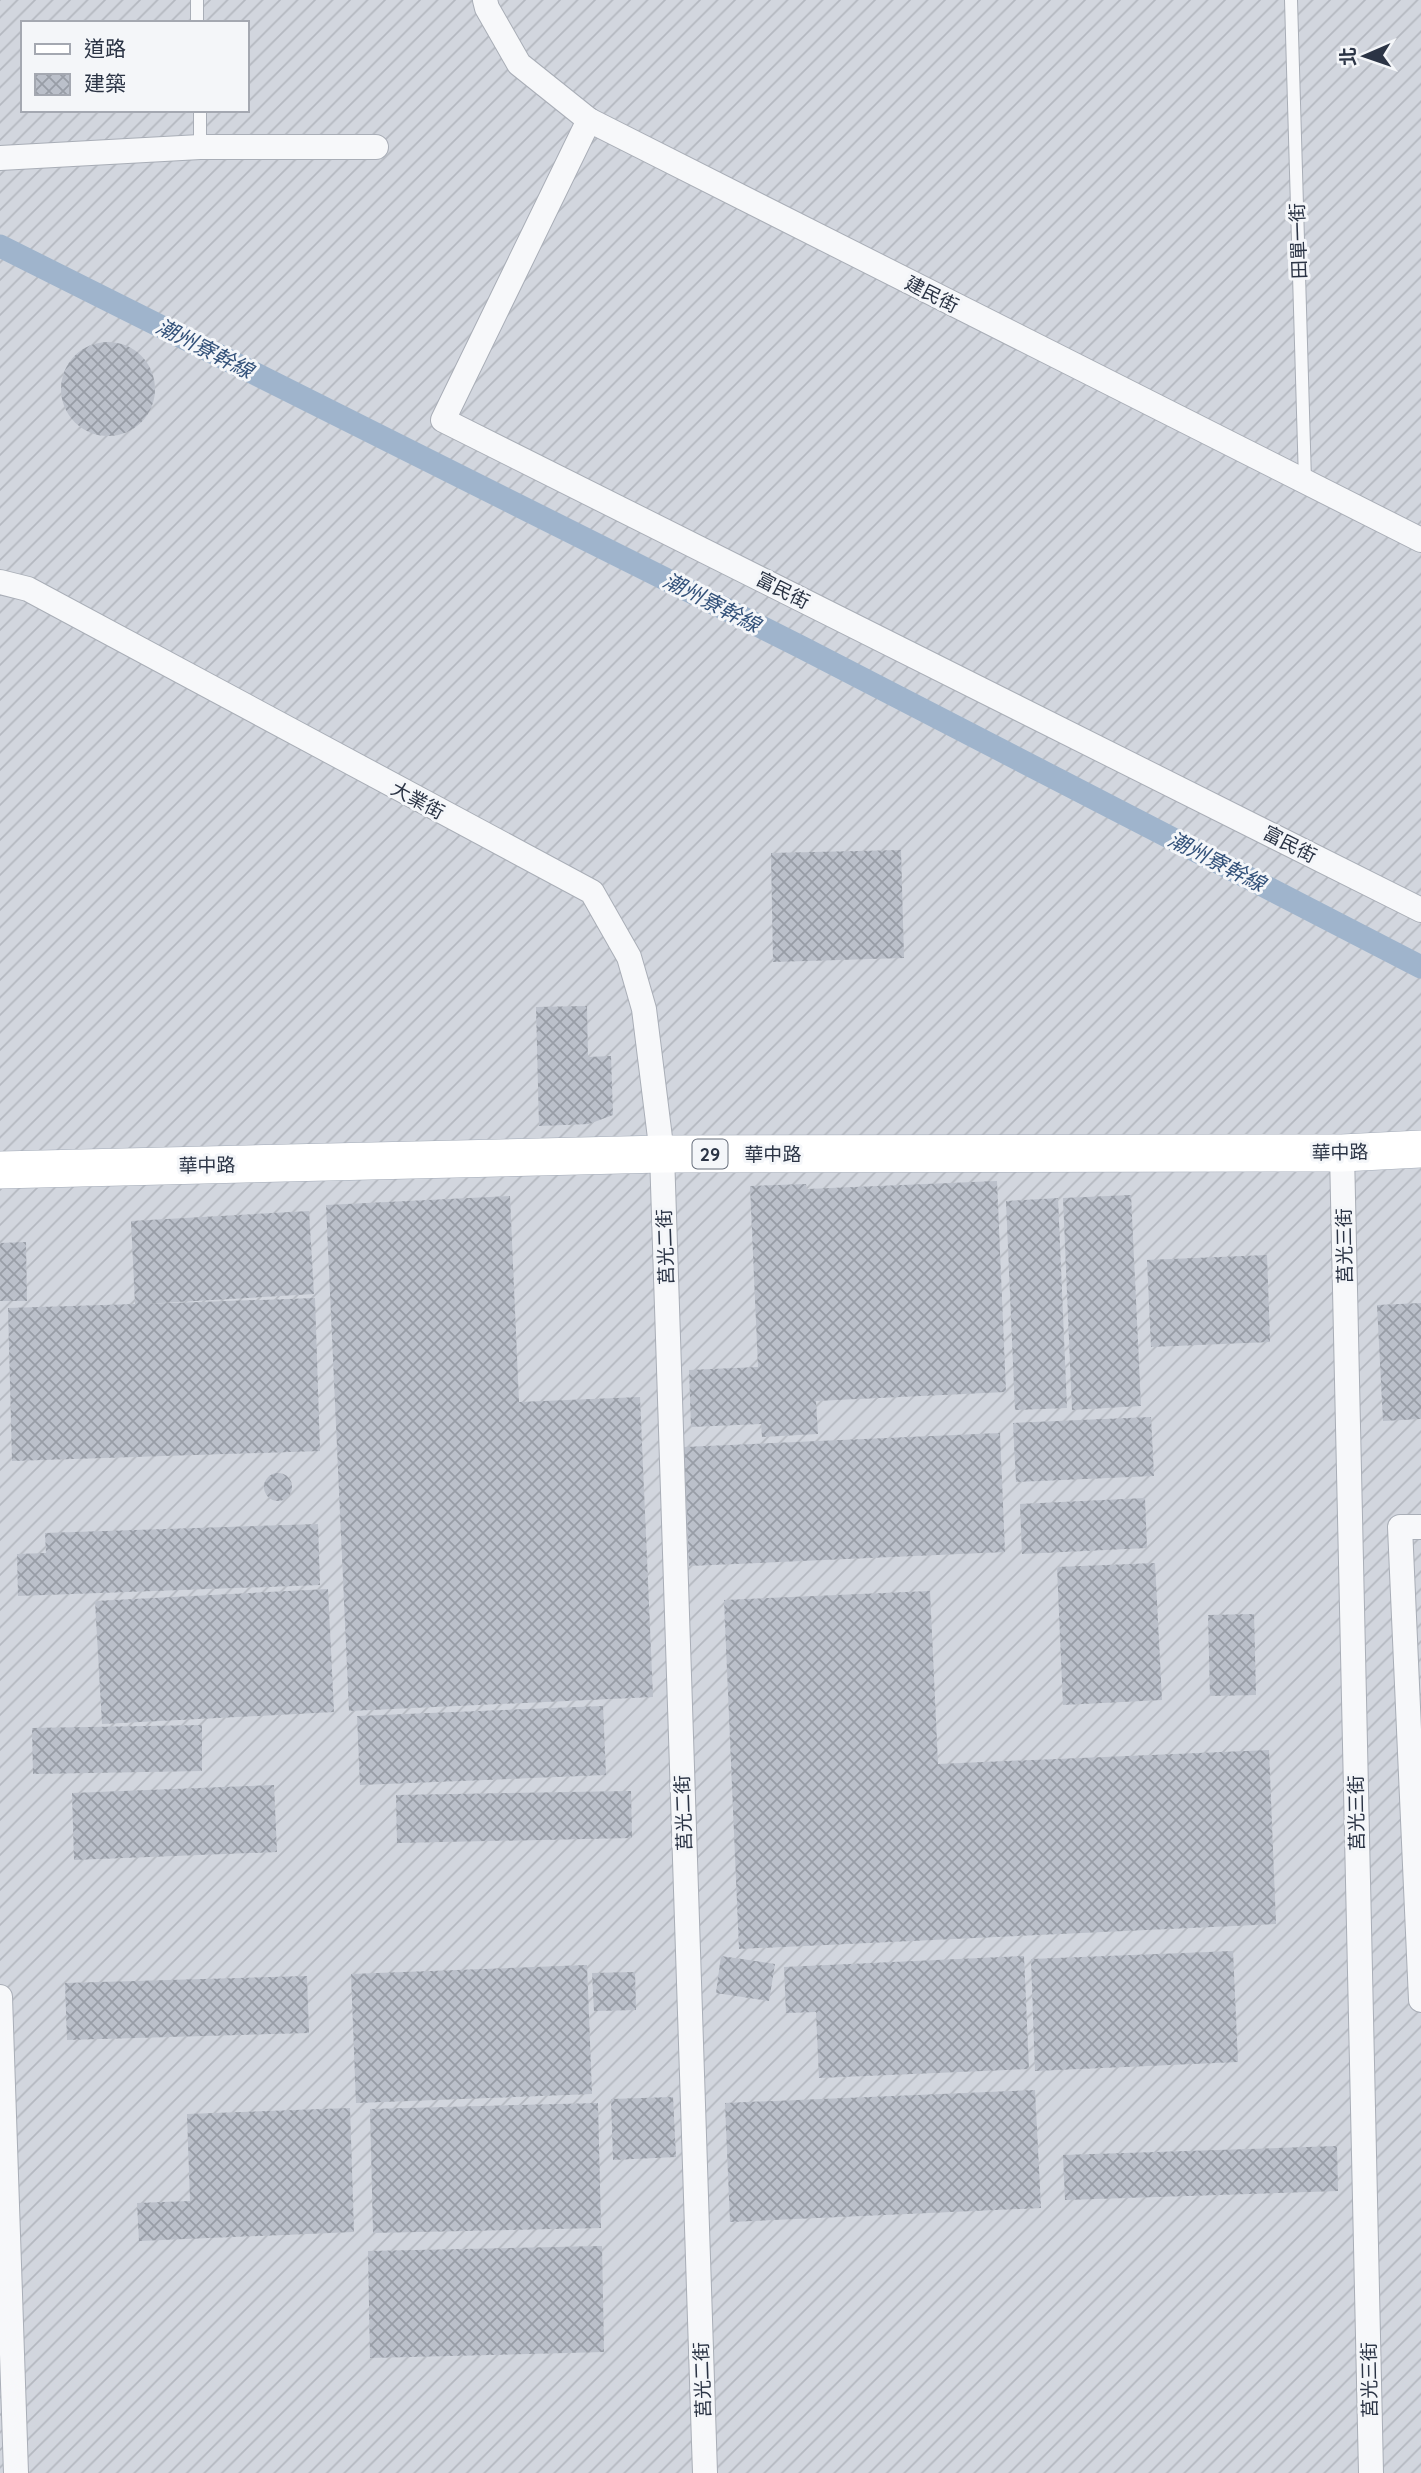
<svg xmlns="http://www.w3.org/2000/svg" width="1421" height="2473" font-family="Quicksand,'Noto Sans TC',sans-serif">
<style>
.industrial{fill:url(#industrial-furrows);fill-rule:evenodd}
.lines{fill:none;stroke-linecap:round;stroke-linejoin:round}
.canal{stroke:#9fb4cc;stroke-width:23}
.building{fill:url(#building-cross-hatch)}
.lane-casing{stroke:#a9aeb7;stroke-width:14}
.street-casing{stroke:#a9aeb7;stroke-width:26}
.primary-casing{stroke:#a3abb8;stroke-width:38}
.lane{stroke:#f7f8fa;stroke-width:12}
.street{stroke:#f7f8fa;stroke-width:24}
.primary{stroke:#fff;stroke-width:37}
.labels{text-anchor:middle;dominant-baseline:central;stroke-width:6;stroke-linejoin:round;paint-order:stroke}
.shield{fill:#f4f6f9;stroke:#676e7b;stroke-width:2}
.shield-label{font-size:18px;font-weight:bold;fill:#2b3445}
.street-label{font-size:19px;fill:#2b3445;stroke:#f4f6f9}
.water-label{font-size:21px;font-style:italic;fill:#34527a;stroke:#f4f6f9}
</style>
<defs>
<pattern id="industrial-furrows" width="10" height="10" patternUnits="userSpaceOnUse" patternTransform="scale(1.75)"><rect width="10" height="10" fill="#d2d6de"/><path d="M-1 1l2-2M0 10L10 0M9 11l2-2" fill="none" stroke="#b4b8c0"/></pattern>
<pattern id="building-cross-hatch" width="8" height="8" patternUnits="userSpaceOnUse" patternTransform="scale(1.75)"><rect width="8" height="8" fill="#bbc0ca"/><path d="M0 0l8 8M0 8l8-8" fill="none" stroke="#989da6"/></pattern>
</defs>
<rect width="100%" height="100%" fill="#e4e7ec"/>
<path class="industrial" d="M0 0H1421V2473H0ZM23 23H247V110H23Z"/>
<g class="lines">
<path class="canal" d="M0 246 803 648 1421 967"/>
</g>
<g class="building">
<circle cx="108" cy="389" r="47"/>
<path d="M901 850 904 958 773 962 771 853Z"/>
<path d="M587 1006 588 1057 611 1056 613 1115 589 1124 539 1126 536 1007Z"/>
<path d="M997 1181 1006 1392 816 1401 818 1434 762 1437 761 1424 691 1427 689 1370 758 1367 750 1186 806 1184 807 1189Z"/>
<path d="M1131 1195 1141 1406 1072 1410 1063 1198Z"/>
<path d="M510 1196 519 1402 640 1397 653 1697 349 1711 326 1205Z"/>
<path d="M1058 1198 1067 1408 1015 1410 1006 1201Z"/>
<path d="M309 1211 314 1294 143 1304 315 1298 320 1451 12 1461 8 1308 135 1304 131 1221Z"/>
<path d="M26 1242 27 1301H0V1243Z"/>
<path d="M1267 1255 1270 1342 1151 1347 1147 1260Z"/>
<path d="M1421 1303V1419L1383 1421 1377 1305Z"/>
<path d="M1151 1417 1154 1476 1016 1482 1013 1423Z"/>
<path d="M1000 1433 1005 1552 689 1566 684 1447Z"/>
<circle cx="278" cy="1487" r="14"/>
<path d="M1145 1498 1147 1548 1022 1554 1020 1504Z"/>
<path d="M318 1524 320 1585 18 1596 17 1554 46 1553 45 1533Z"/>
<path d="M1155 1563 1162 1700 1063 1705 1057 1567Z"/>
<path d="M328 1589 334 1712 102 1724 95 1601Z"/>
<path d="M930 1591 938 1764 1269 1750 1276 1924 739 1949 724 1600Z"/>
<path d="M1254 1614 1256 1695 1210 1696 1208 1615Z"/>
<path d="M603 1706 606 1775 360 1785 357 1716Z"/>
<path d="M202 1725V1771L33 1774 32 1728Z"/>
<path d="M274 1785 277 1852 74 1860 72 1793Z"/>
<path d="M631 1791 632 1838 397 1843 396 1795Z"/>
<path d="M1233 1951 1238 2062 1035 2071 1031 1959Z"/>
<path d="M721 1956 775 1964 769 2001 716 1993Z"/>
<path d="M1024 1956 1029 2069 819 2078 816 2012 786 2013 784 1967Z"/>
<path d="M587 1965 592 2094 356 2103 351 1974Z"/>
<path d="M635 1972 636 2010 594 2011 592 1973Z"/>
<path d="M307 1976 309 2033 67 2040 65 1983Z"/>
<path d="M1035 2090 1041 2208 730 2222 725 2103Z"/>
<path d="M673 2097 676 2157 613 2160 611 2099Z"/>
<path d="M598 2103 601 2228 373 2233 370 2109Z"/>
<path d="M350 2108 354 2232 139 2241 137 2203 190 2201 187 2114Z"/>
<path d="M1337 2146 1338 2191 1065 2200 1063 2155Z"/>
<path d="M602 2246 604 2352 370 2358 368 2251Z"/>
</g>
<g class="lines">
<g class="lane-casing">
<g id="lane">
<path d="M197 0V23"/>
<path d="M1291 0 1305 481"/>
<path d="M200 110V147"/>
</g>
</g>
<g class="street-casing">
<g id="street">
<path d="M485 0 487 8 519 64 589 120 1421 540"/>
<path d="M589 120 443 420 1421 910"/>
<path d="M0 158 200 147H376"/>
<path d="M0 582 28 589 592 892 629 957 644 1009 662 1154 705 2473"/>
<path d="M1342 1153 1371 2473"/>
<path d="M1421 1527H1400L1421 2000"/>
<path d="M0 1997 16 2473"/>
</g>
</g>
<g class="primary-casing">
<path id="primary" d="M0 1170 662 1154 1342 1153 1421 1149"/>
</g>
<use href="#lane" class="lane"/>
<use href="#street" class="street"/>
<use href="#primary" class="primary"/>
</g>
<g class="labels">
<rect class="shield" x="692.5" y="1139.5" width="35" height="29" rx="5"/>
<g class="shield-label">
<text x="710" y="1154">29</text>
</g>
<g class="street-label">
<text transform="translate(1298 241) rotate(-92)">田單一街</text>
<text transform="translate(932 294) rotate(27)">建民街</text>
<text transform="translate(783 590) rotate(27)">富民街</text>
<text transform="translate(418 800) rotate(28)">大業街</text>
<text transform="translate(1290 844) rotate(27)">富民街</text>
<text transform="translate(1340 1152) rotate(-1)">華中路</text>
<text x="773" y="1154">華中路</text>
<text transform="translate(207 1165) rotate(-1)">華中路</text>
<text transform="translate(1344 1246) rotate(-91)">莒光三街</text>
<text transform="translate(665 1247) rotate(-92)">莒光二街</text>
<text transform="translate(683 1813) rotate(-92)">莒光二街</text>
<text transform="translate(1356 1813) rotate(-91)">莒光三街</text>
<text transform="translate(702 2380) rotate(-92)">莒光二街</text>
<text transform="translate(1369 2380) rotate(-91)">莒光三街</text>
</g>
<g class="water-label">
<text transform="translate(205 348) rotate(27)">潮州寮幹線</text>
<text transform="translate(712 602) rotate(27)">潮州寮幹線</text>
<text transform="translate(1217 861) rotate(27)">潮州寮幹線</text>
</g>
</g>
<rect x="21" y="21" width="228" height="91" fill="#f4f6f9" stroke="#a4a8b1" stroke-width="2"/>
<rect x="35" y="44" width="35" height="10" fill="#ffffff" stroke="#a4a8b1" stroke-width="2"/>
<text x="84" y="56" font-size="21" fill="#2b3445">道路</text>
<rect x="35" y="74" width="35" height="21" fill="url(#building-cross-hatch)" stroke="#a4a8b1" stroke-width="2"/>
<text x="84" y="91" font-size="21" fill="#2b3445">建築</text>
<g transform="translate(1365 56) rotate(268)" stroke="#f4f6f9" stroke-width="5" paint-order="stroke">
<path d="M0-5L12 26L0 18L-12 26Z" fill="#2b3445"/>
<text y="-10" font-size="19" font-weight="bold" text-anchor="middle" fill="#2b3445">北</text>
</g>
</svg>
